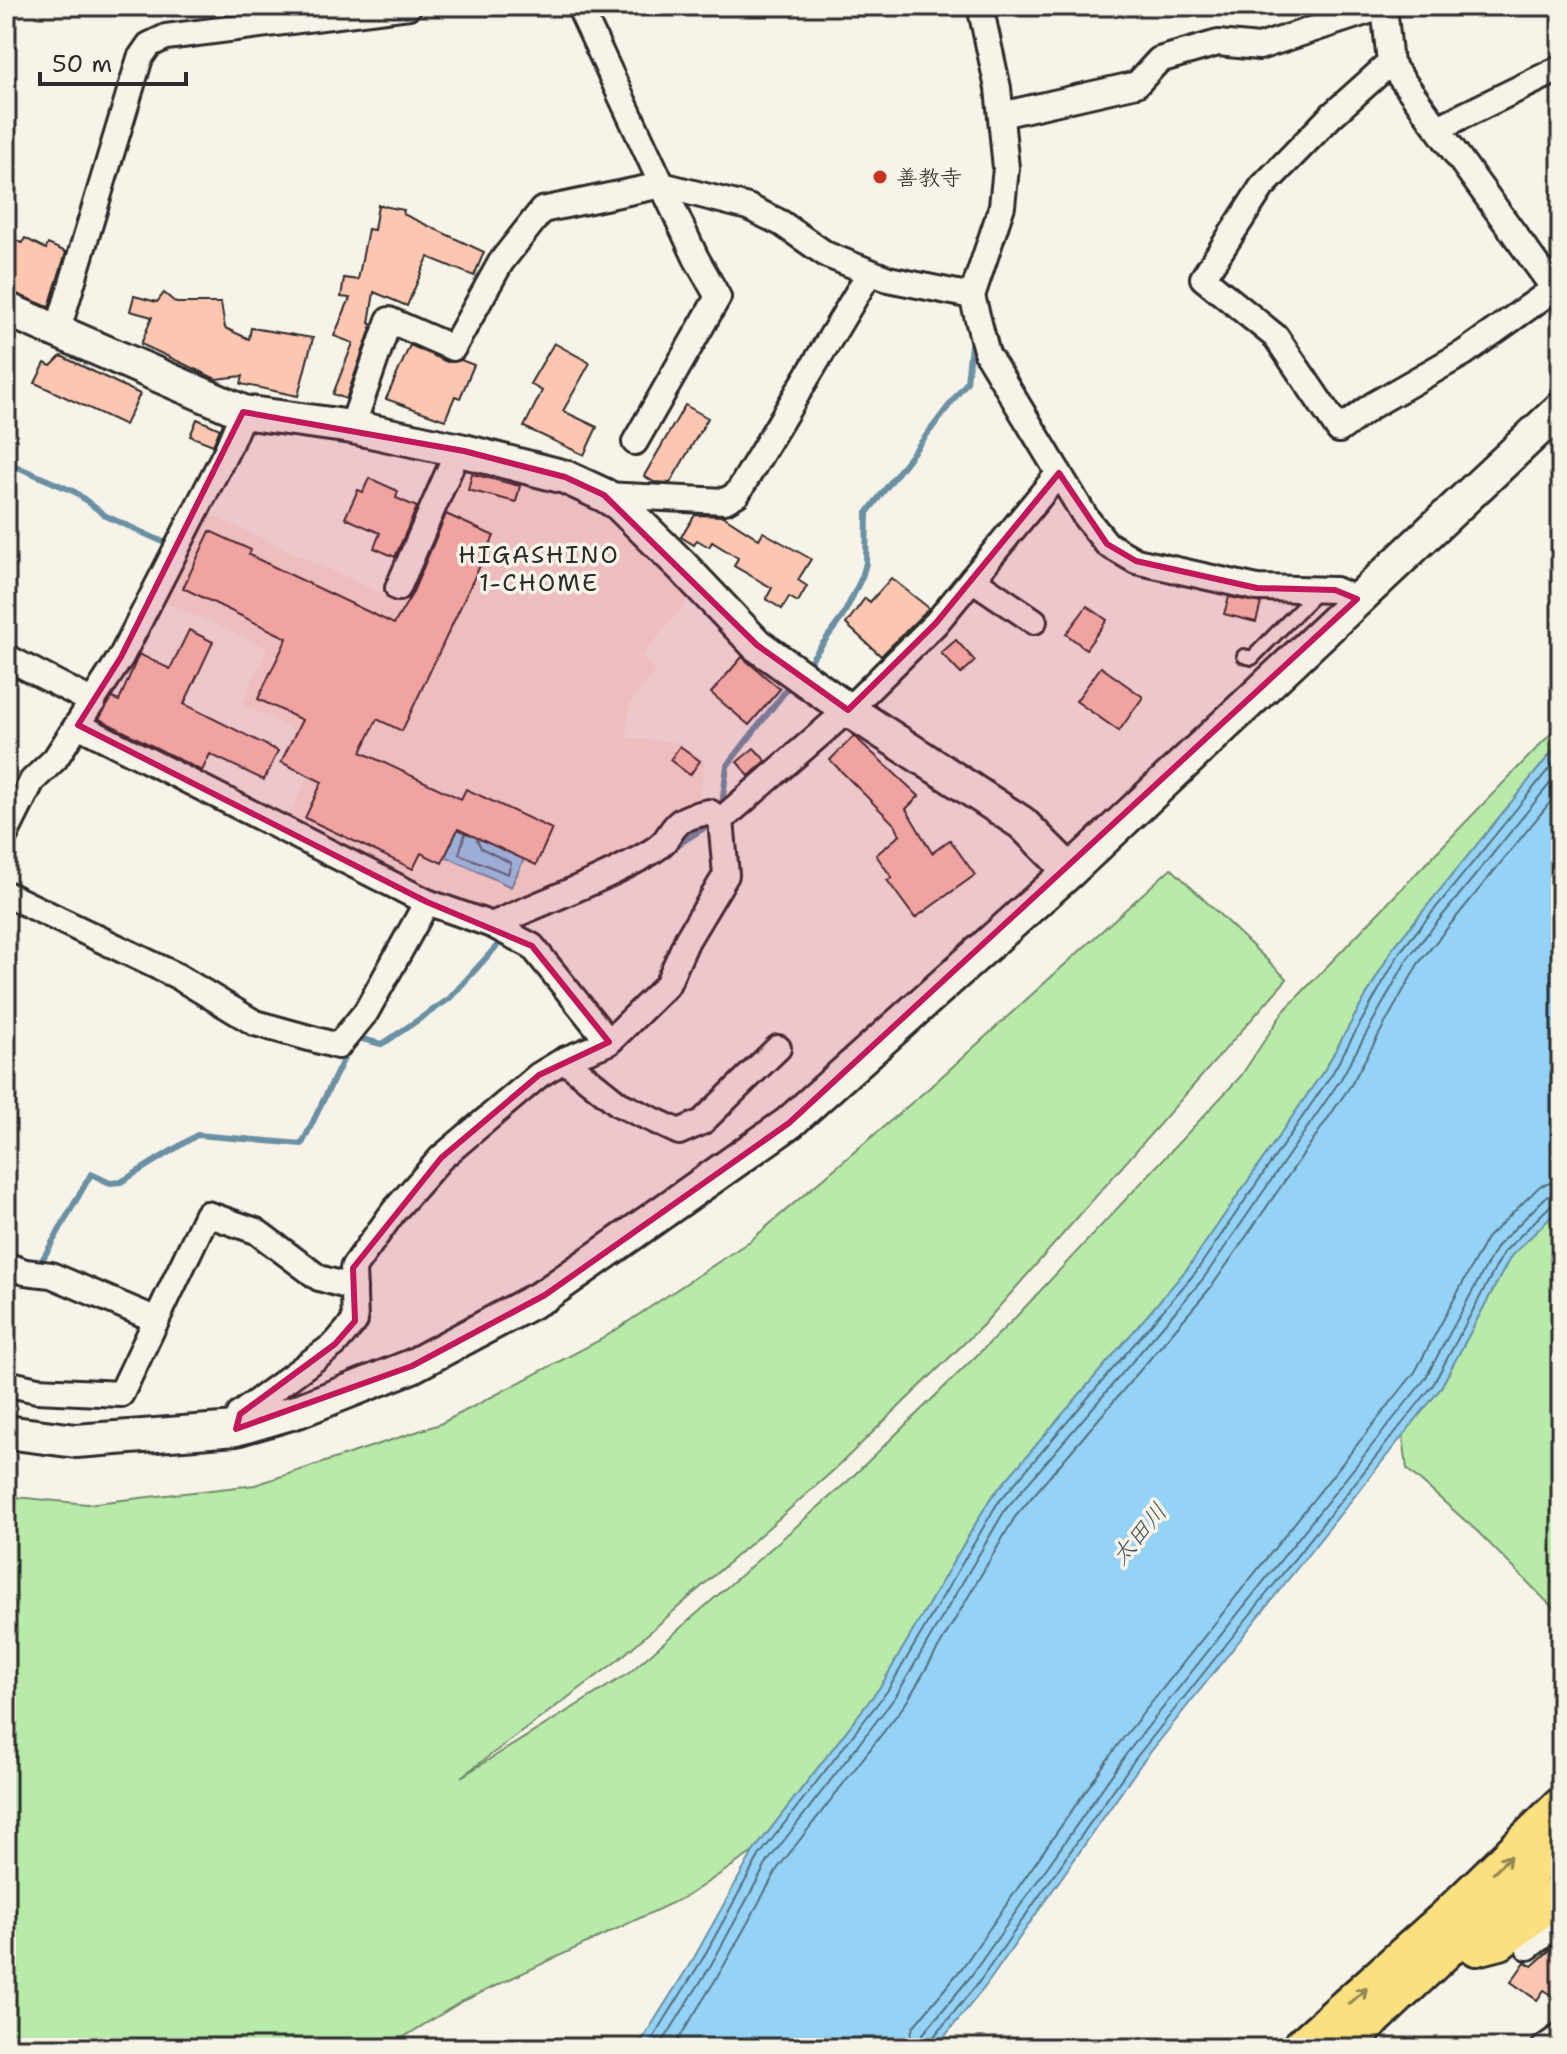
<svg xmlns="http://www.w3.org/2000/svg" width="1567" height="2054" font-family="'Shantell Sans','Klee One',sans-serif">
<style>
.built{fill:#f9e6d8}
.green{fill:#b8eaaa;stroke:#728a6a;stroke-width:2}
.water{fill:#94d3f5;stroke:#6a90a4;stroke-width:2}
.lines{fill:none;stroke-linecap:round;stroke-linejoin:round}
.shore{stroke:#556e7c;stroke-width:2}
.stream{stroke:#6a90a4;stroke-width:6}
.building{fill:#fdc6b1;stroke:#2b2b2b;stroke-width:2}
.lane-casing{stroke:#2b2b2b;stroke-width:18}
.street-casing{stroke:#2b2b2b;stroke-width:30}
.secondary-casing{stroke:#2b2b2b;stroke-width:38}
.primary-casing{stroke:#2b2b2b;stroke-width:42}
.lane{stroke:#f7f3e8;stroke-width:12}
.street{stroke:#f7f3e8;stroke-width:24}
.secondary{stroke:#f7f3e8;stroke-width:32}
.primary{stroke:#fbe080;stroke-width:36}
.oneway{stroke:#938656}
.marked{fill:#c2185b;fill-opacity:0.2;stroke:#c2185b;stroke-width:6;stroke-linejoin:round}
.poi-dot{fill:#c8321e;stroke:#f7f3e8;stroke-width:3}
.labels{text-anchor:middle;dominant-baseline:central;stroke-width:7;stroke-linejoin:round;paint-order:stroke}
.poi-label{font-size:22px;fill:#2b2b2b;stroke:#f7f3e8;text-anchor:start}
.neighbourhood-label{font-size:24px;letter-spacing:2px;fill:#2b2b2b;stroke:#f7f3e8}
.water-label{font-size:24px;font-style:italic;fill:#45555e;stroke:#f7f3e8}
</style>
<rect width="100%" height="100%" fill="#f7f3e8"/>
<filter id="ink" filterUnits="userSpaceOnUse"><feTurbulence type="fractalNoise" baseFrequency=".0125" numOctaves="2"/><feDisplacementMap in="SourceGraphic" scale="16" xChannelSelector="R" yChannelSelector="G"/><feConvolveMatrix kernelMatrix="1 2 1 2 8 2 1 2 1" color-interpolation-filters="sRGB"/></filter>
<g filter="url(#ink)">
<path class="built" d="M464 469 570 500 605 519 639 544 688 600 641 657 655 670 630 703 626 738 679 743 704 761 698 800 676 807 643 843 488 912 434 893 286 821 324 745 242 704 268 648 165 602 207 513 399 602 457 470Z"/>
<g class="green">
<path d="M1561 723V741L1393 948 1325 1069 1188 1268 990 1499 881 1686 753 1852 687 1896 461 2002 386 2048H6V1496L87 1504 255 1485 440 1424 602 1339 750 1241 929 1088 1171 868 1287 979 983 1325 835 1469 617 1661 461 1777 629 1673 848 1481 1013 1320 1241 1076 1283 1012Z"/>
<path d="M1561 1207V1616L1478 1532 1407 1469 1403 1435 1440 1389 1511 1256Z"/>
</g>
<g class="water">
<path d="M1561 741V1207L1511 1256 1440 1389 1141 1764 985 1987 935 2048H637L695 1956 753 1852 881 1686 990 1499 1188 1268 1325 1069 1393 948Z"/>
<path d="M464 815 524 859 511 887 445 856Z"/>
</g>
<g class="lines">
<g class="shore">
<path d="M465 834 459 854 508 874 511 863 481 848 477 840"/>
<path d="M647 2048 702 1960 759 1856 888 1690 997 1504 1195 1273 1332 1074 1400 952 1561 754"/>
<path d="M659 2048 711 1965 768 1861 896 1696 1005 1510 1203 1279 1341 1079 1408 958 1561 770"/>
<path d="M673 2048 721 1971 778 1868 906 1703 1015 1517 1212 1286 1351 1085 1418 964 1561 789"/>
<path d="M907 2048 913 2027 962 1968 1117 1746 1415 1372 1487 1238 1540 1186 1561 1180"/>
<path d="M919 2048 923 2034 971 1976 1127 1753 1425 1379 1497 1246 1546 1197 1561 1192"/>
<path d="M929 2048 931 2040 979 1982 1135 1759 1433 1385 1504 1252 1552 1204 1561 1202"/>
</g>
<g class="stream">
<path d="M6 462 75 492 106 516 172 546"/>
<path d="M810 661 843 616 862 577 866 563 867 513 967 382 972 336"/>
<path d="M722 804 727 766 787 689"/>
<path d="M671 849 712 823"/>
<path d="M355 1037 381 1044 387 1041 449 999 504 938"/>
<path d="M6 1253 40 1264 91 1174 110 1183 121 1182 197 1135 302 1144 348 1050"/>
</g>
</g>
<g class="building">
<path d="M378 205 404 210 403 214 484 252 474 276 428 257 407 306 374 292 369 323 372 325 346 399 333 394 353 343 334 336 350 298 341 297 344 278 358 280 368 229 374 230Z"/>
<path d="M6 236 22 243 25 238 46 249 48 244 66 252 49 307 6 290Z"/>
<path d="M164 293 176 303H221L225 328 249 339 251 328 313 338 298 396 241 384 243 376 216 379 141 344 152 317 130 311 134 296 157 302Z"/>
<path d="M554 343 590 363 563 411 597 427 584 455 524 427 542 391 530 384Z"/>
<path d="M410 345 447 362 461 360 474 365 460 398 455 396 445 420 386 399Z"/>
<path d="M61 356 140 394 125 425 35 383 45 363 51 366Z"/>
<path d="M685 405 708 418 670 483 654 482 644 476Z"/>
<path d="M197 419 220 429 213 445 190 436Z"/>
<path d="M472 474 520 486 516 502 468 490Z"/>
<path d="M369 478 398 491 396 498 417 507 395 557 374 548 380 533 345 518 358 490 363 492Z"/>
<path d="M446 514 494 536 402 731 377 719 361 752 461 799 466 789 552 829 536 865 458 829 442 863 421 853 413 869 305 818 322 782 281 762 302 720 258 699 287 638 183 588 210 531 251 550 249 555 394 624 412 594Z"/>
<path d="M695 515 723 516 759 539 763 532 811 559 798 580 807 586 798 602 789 597 782 609 766 599 772 588 734 566 738 558 712 542 709 547 697 540 694 545 681 537Z"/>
<path d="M891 578 929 608 881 656 846 624 865 598 870 602Z"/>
<path d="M1229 597 1261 603 1256 622 1224 614Z"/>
<path d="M1087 606 1107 620 1086 649 1066 634Z"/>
<path d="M189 630 213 642 184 704 278 751 264 780 210 754 202 771 99 719 112 698 119 701 139 654 170 669Z"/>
<path d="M956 640 975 661 961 674 941 653Z"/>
<path d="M742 657 780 689 749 725 711 693Z"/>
<path d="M1101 667 1143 697 1119 731 1076 701Z"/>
<path d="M854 736 919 796 906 809 932 853 950 840 975 875 915 918 887 880 892 878 876 855 900 835 895 825 830 760Z"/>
<path d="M680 746 700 761 690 775 670 760Z"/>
<path d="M754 748 766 761 749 776 737 762Z"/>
<path d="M1561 1940V2001L1544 1990 1537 2000 1511 1982 1525 1962 1532 1966Z"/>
</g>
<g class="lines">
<g class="lane-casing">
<path id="lane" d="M1244 656 1252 658 1317 592"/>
</g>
<g class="street-casing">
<g id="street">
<path d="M579 6 696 258 718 297 635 442"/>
<path d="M980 6 998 88 1006 168 1002 206 972 296 987 354 1086 518 1107 544 1136 561 1257 588 1335 590 1357 599"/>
<path d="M1384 6 1390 63 1547 279 1561 280"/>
<path d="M1390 63 1332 115 1262 187 1203 278 1276 337 1339 430 1373 405 1464 353 1561 284"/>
<path d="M1001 115 1137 84 1159 60 1218 43 1259 47 1384 6"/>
<path d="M1438 128 1561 68"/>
<path d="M57 333 140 58 149 45 166 37 409 6"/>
<path d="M352 427 389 320 453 348 501 262 542 210 662 185 748 207 781 223 827 255 888 279 972 296"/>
<path d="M604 495 725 501 737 494 870 272"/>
<path d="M972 579 1034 621"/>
<path d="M398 588 458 450"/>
<path d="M6 657 93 702"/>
<path d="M78 725 427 902 492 925 532 946 609 1042"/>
<path d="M6 833 32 781 55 759 121 657 227 450 243 412"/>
<path d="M6 894 177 976 255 1023 338 1046 366 1012 427 902"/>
<path d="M492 925C542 902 604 880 651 852 680 835 662 820 709 812L721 820"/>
<path d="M564 1060 619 1104 679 1132 702 1122 778 1048"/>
<path d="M6 1265 25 1272 51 1275 157 1320"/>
<path d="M6 1383 37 1390 121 1394 207 1214 256 1231 319 1278 354 1288"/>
<path d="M236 1429 240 1414 335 1344 355 1321 353 1268 394 1211 441 1158 539 1075 564 1060 609 1042 667 985 687 940 726 875 721 820 849 709 936 623 1059 473"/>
<path d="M1528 1947 1561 1921"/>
<path d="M1544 2048 1561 2036"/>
</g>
</g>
<g class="secondary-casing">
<g id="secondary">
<path d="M6 309 243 412 352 427 464 451 565 477 604 495 619 504 682 566 757 645 838 703 1022 823 1070 871"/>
<path d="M6 1432 76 1441 236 1429 298 1411 412 1366 545 1295 789 1123 1070 871 1561 408"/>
</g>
</g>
<g class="primary-casing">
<g id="primary">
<path d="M1453 1925 1477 1947 1500 1941 1561 1892"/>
<path d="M1300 2048 1446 1918 1561 1806"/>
<path d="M1342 2048 1561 1842"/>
</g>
</g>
<use href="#lane" class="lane"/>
<use href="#street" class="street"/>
<use href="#secondary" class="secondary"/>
<use href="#primary" class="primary"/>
</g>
<defs><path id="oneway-shaft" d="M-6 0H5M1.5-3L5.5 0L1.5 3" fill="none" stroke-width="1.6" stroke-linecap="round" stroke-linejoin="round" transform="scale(2)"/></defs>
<g class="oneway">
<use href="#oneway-shaft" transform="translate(1502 1864) rotate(-44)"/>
<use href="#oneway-shaft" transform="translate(1358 1996) rotate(-42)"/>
</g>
</g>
<path class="marked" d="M243 412 464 451 565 477 604 495 757 645 848 710 936 623 1059 473 1107 544 1136 561 1257 588 1335 590 1357 599 789 1123 545 1295 412 1366 236 1429 240 1414 335 1344 355 1321 353 1268 441 1158 539 1075 609 1042 532 946 427 902 78 725 121 657Z"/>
<circle class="poi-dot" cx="880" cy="177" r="8"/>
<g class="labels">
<g class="poi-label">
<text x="896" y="177">善教寺</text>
</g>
<g class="neighbourhood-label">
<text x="539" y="555">HIGASHINO<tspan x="539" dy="28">1-CHOME</tspan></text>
</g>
<g class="water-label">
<text transform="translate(1139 1534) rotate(-50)">太田川</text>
</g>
</g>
<rect width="1567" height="2054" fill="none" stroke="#f7f3e8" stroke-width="32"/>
<rect x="16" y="16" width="1535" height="2022" fill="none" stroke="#2b2b2b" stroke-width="3" filter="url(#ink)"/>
<path d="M40 72v12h146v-12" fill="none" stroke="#2b2b2b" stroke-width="4"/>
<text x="52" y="72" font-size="24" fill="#2b2b2b" stroke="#f7f3e8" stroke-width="6" paint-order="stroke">50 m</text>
</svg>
